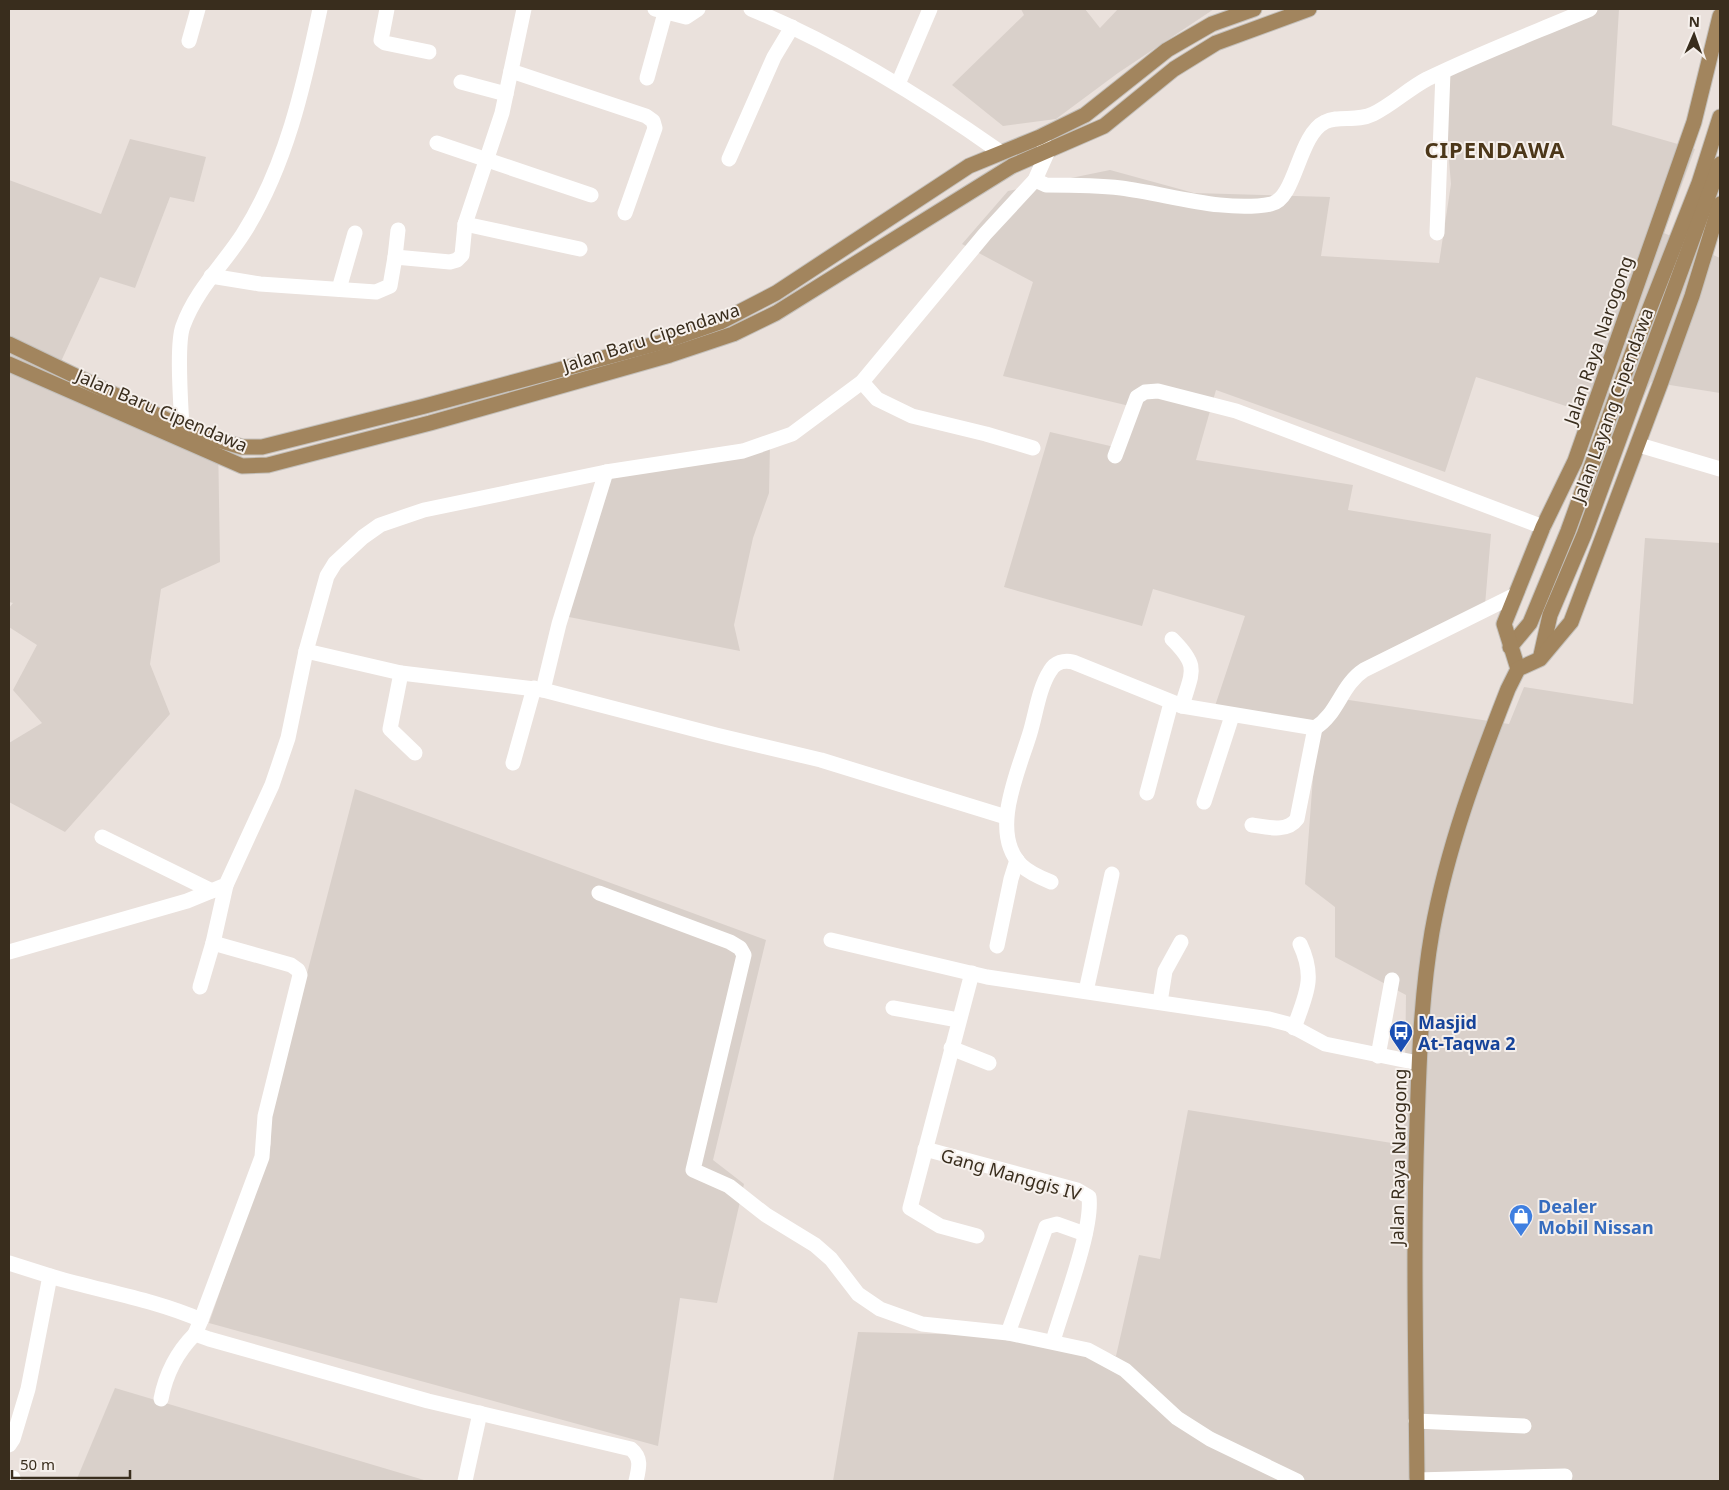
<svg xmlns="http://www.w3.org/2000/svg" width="1729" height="1490" font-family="'Noto Sans',sans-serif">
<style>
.built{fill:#d9d0ca}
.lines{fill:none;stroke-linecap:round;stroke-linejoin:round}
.major-casing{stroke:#c4c0bb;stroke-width:17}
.minor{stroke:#fff;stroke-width:15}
.major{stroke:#a2855e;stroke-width:15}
.labels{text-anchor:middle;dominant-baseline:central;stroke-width:4;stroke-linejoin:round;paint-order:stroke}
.street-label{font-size:18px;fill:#392d1d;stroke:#f6f0ec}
.transit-label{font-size:18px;font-weight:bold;fill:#164399;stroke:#f6f0ec;text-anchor:start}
.shop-label{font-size:18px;font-weight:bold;fill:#366cbe;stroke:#f6f0ec;text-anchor:start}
.district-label{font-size:22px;font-weight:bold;letter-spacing:1px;fill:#4c3719;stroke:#f6f0ec}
</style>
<rect width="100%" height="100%" fill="#eae1dc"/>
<g class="built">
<path d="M1021 9H1085L1100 28 1118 9H1214L1118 73 1056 119 1003 126 952 85 1024 15Z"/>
<path d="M1575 9H1619L1612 125 1695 149 1664 233 1720 258V393L1651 382 1628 426 1476 377 1445 472 1216 390 1196 460 1353 485 1348 510 1491 534 1485 605 1356 670 1342 699 1509 724 1524 687 1633 704 1645 538 1720 543V1481H833L858 1332 1062 1337 1116 1356 1139 1255 1160 1259 1188 1110 1404 1145 1406 995 1335 957V907L1305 884 1317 724 1215 706 1245 616 1153 589 1142 626 1004 587 1050 432 1123 449 1138 408 1003 376 1033 282 962 244 1008 191 1110 170 1194 193 1330 197 1321 256 1439 263 1451 184 1441 65Z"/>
<path d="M130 139 206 157 194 202 170 197 135 288 100 277 57 370 218 438 220 562 161 589 150 664 170 714 65 832 9 802V743L42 723 13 690 37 645 9 627V608L13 603 9 602V180L101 214Z"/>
<path d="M770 444 769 493 753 538 734 625 740 651 564 616 610 468Z"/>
<path d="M355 789 766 940 713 1160 744 1184 717 1303 680 1298 658 1446 209 1323 271 1144V1112Z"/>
<path d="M115 1388 424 1480V1481H76Z"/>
</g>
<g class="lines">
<g class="major-casing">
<g id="major">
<path d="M9 344 194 433 242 447H262L425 406 666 341 720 322 776 293 969 166 1040 137 1085 115 1167 50 1212 24 1254 9"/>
<path d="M9 364 242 466 268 465 430 423 670 355 733 334 776 313 1012 166 1104 126 1174 69 1216 43 1309 9"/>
<path d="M1510 647 1530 623 1568 531 1633 351 1699 183 1720 117"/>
<path d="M1541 655 1550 615 1584 535 1720 164"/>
<path d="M1518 669 1504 624 1543 527 1575 461 1694 122 1720 16"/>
<path d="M1417 1481C1416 1363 1413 1244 1417 1125 1419 1061 1421 996 1432 932 1447 848 1477 768 1508 689L1518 669 1540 659 1571 622 1661 382 1692 296 1720 204"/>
</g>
</g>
<g class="minor">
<path d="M387 9 381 40 385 43 429 52"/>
<path d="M655 9 686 17 698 9"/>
<path d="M751 9C840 46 922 97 1000 152"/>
<path d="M189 41 198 9"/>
<path d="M511 71 646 116 653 121 655 128 625 213"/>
<path d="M647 78 665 13"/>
<path d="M461 82 506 94"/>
<path d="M898 84 930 9"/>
<path d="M437 143 591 195"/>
<path d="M729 159 774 57 792 27"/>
<path d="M1035 180 1046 185C1071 185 1096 185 1121 188 1168 194 1225 213 1271 204 1296 199 1298 135 1325 122 1338 115 1357 122 1373 114 1392 105 1408 89 1427 79 1480 53 1536 32 1590 9"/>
<path d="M465 224 580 249"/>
<path d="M1437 233 1443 72"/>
<path d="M395 257 398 230"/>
<path d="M211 276 260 284 376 292 390 286 395 257 450 262 457 260 462 255 465 224 502 113 524 9"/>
<path d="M339 289 355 233"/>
<path d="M862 382 877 399 912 416 986 434 1033 448"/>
<path d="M182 428C181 405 176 344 183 326 196 290 223 265 243 234 286 167 304 85 320 9"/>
<path d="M1639 445 1720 469"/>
<path d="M1115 456 1137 397 1145 392 1158 391 1236 411 1543 527"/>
<path d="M1172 639C1200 667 1192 671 1182 706"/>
<path d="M306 651 401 673 543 690 716 735 821 760 1006 817"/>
<path d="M401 673 390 729 415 753"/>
<path d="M543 690 559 624 606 472"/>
<path d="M513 763 534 688"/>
<path d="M1147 793 1171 703"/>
<path d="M1204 802 1232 716"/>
<path d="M1252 825C1266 827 1287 833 1297 819L1315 728"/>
<path d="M102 837 212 891"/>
<path d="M1051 882C1041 878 1029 873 1021 865 989 832 1019 770 1030 733 1036 713 1039 688 1050 671 1055 662 1064 660 1073 662L1182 706 1315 728C1338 714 1341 685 1364 670L1515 595"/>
<path d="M599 893 730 942 740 948 744 955 693 1170 729 1186 766 1215 815 1245 831 1259 858 1294 880 1309 922 1324 1008 1333 1088 1350 1125 1370 1177 1418 1210 1439 1297 1481"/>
<path d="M831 940 987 977 1269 1019 1288 1024 1325 1044 1418 1063"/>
<path d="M997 946 1011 879 1017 860"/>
<path d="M9 952 187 901 226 885 272 785 288 738 306 651 327 576 335 563 363 537 380 525 424 510 606 472 743 451 792 434 862 382 985 234 1035 180 1048 151 1040 137"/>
<path d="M972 973 910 1208 940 1226 977 1236"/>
<path d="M200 987 213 943"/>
<path d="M1086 991 1112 874"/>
<path d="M1160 1002 1165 971 1181 942"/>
<path d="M893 1008 958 1020"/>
<path d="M1294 1028C1306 994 1316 978 1300 944"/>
<path d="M951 1048 989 1063"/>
<path d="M1378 1056 1392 980"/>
<path d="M925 1149 1077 1190 1089 1197C1093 1230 1063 1306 1053 1341"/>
<path d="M9 1263 50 1276"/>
<path d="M201 1320 195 1334 209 1339 428 1401 631 1449C642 1458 639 1468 636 1481"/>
<path d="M1008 1333 1046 1227 1057 1224 1085 1234"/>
<path d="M161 1399C166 1373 177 1352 195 1334"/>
<path d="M1416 1421 1524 1426"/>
<path d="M9 1445 13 1439 28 1389 50 1276C100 1291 153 1299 201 1320L262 1157 265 1116 300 975 298 970 291 965 213 943 226 885"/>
<path d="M9 1477 13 1478 14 1481"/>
<path d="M1417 1480 1565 1476"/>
<path d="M465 1481 480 1413"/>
</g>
<use href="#major" class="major"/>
</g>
<defs>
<g id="bus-pin" transform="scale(1.25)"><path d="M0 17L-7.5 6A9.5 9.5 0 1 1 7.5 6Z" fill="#1a4fb4" stroke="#f6f0ec"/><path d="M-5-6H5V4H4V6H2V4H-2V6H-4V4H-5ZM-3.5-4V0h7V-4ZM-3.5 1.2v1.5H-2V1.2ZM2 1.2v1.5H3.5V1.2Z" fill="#fff"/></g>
<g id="shop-pin" transform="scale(1.25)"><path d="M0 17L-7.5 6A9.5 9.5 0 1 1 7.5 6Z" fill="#3f7fe0" stroke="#f6f0ec"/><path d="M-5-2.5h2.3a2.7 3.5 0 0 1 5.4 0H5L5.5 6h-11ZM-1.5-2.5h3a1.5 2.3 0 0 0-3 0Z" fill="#fff"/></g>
</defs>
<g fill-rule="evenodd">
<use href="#bus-pin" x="1401" y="1032"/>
<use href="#shop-pin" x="1521" y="1216"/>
</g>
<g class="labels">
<g class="street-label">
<text transform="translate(651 337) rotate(-18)">Jalan Baru Cipendawa</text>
<text transform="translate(1598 340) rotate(-71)">Jalan Raya Narogong</text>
<text transform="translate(1612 405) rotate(-70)">Jalan Layang Cipendawa</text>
<text transform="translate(162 410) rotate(23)">Jalan Baru Cipendawa</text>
<text transform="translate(1398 1157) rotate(-89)">Jalan Raya Narogong</text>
<text transform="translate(1011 1174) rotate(16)">Gang Manggis IV</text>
</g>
<g class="transit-label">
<text x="1418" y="1022">Masjid<tspan x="1418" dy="21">At-Taqwa 2</tspan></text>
</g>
<g class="shop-label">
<text x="1538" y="1206">Dealer<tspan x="1538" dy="21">Mobil Nissan</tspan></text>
</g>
<g class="district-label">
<text x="1495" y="149">CIPENDAWA</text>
</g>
</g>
<rect width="1729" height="1490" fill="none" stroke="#392d1d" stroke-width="20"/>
<g transform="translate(1694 35) rotate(2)" stroke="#f6f0ec" stroke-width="4" paint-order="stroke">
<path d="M0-4L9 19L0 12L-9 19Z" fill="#392d1d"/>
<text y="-8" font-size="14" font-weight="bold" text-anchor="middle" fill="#392d1d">N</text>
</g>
<path d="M12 1470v8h118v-8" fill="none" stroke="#392d1d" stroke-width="2.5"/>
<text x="20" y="1470" font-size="15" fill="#392d1d" stroke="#f6f0ec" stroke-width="4" paint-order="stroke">50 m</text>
</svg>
